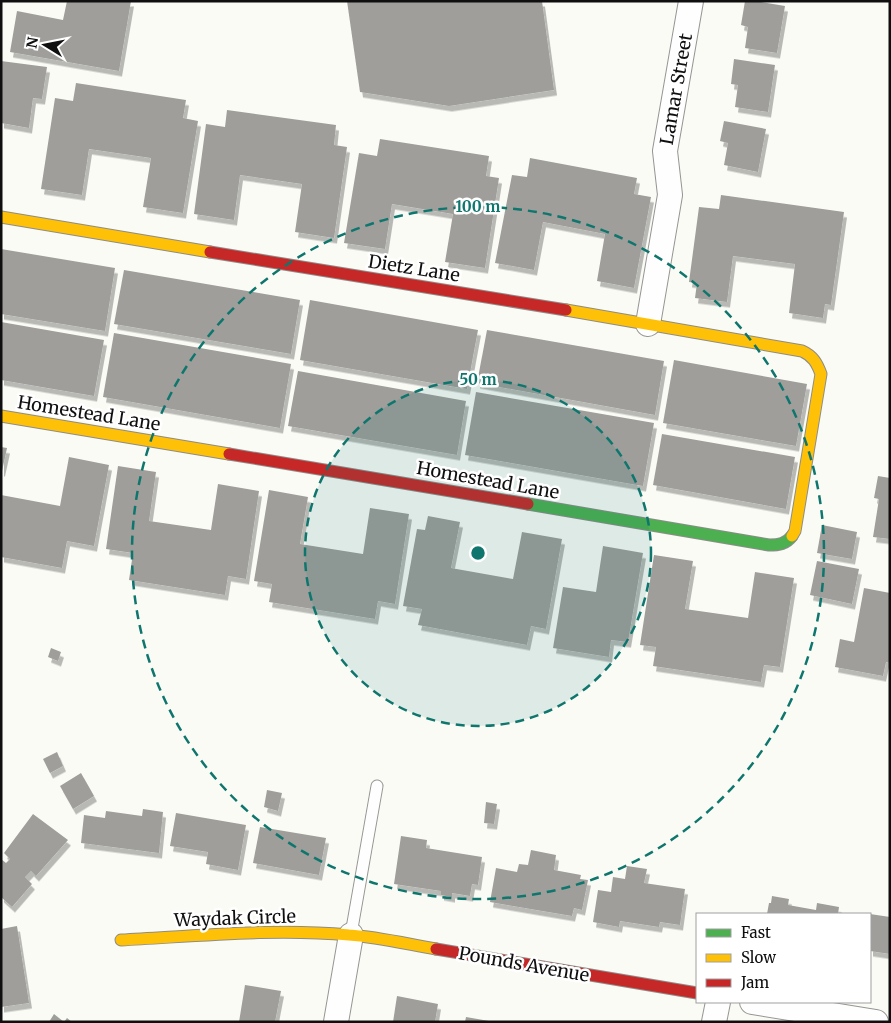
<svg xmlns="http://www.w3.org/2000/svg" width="891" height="1023" font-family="Merriweather,serif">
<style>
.building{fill:#9f9e9b;filter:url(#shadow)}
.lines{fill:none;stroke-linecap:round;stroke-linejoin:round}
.lane-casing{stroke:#959593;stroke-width:13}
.street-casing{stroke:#959593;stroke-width:26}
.fast-casing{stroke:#8c8c8a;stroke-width:13}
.slow-casing{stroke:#8c8c8a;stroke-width:13}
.jam-casing{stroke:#8c8c8a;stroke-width:13}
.lane{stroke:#fefefe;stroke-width:11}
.street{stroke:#fefefe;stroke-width:24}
.fast{stroke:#4caf50;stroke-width:11}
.slow{stroke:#ffc107;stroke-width:11}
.jam{stroke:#c62828;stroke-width:11}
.ring{fill:none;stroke:#0f766e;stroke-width:2.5;stroke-dasharray:9 6}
.labels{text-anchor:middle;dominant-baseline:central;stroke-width:5;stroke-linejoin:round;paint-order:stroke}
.street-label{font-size:18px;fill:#0f0f0f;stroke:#fff}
.centre{fill:#0f766e;stroke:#fff;stroke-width:2.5}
.ring-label{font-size:15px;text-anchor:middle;font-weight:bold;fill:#0f766e;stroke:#fff;stroke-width:5;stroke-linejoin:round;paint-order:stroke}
</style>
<defs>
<filter id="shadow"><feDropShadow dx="3" dy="5.5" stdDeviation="0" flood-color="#0004"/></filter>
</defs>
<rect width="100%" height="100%" fill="#fbfbf6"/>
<g class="building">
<path d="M67 1H131L119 71 10 52 17 11 63 20Z"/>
<path d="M347 1H542L554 90 449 106 360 92Z"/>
<path d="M745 1H755L785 6 777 53 745 48 748 27 741 25Z"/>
<path d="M734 59 775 65 768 112 735 107 738 85 731 84Z"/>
<path d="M1 61 47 67 42 99 33 98 29 128 1 123Z"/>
<path d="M76 83 186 100 183 118 198 121 183 213 143 207 151 158 89 149 82 195 41 189 55 98 73 101Z"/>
<path d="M227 110 336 125 334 145 347 147 334 238 295 232 302 184 240 175 234 220 194 214 206 124 225 127Z"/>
<path d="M724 121 766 129 758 172 724 165 728 143 720 141Z"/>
<path d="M380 139 489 156 486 176 499 178 485 268 445 262 453 214 392 204 385 249 344 243 359 153 377 156Z"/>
<path d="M530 158 637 178 634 194 651 197 634 288 597 281 605 234 543 222 534 270 495 263 512 175 527 177Z"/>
<path d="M721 195 844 212 831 305 825 304 823 318 789 313 795 264 733 256 727 302 695 298 697 283 689 282 699 207 719 209Z"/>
<path d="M1 249 115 268 105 331 1 314Z"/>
<path d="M124 270 300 300 291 354 114 324Z"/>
<path d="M310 300 478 330 467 389 300 360Z"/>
<path d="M1 322 104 340 94 396 1 380Z"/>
<path d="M487 330 664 361 655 415 477 383Z"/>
<path d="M114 333 291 364 280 428 103 397Z"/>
<path d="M674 360 807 384 796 446 663 423Z"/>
<path d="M298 371 466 401 457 455 288 426Z"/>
<path d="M476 392 654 423 643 486 465 455Z"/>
<path d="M662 434 795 457 786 509 653 485Z"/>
<path d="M1 447 7 448 2 471H1Z"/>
<path d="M69 457 109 465 94 546 67 541 62 568 1 557V495L60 506Z"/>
<path d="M118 466 156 472 149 521 211 530 218 484 259 491 246 579 228 576 225 595 129 580 133 553 106 549Z"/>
<path d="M878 476 890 478V539L873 537 879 499 874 498Z"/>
<path d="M269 490 308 497 300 544 363 554 370 508 409 514 395 604 378 601 375 619 269 602 272 584 254 581Z"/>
<path d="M428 516 460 522 451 568 513 579 522 532 562 539 546 629 531 626 527 645 418 625 422 609 403 606 417 529 425 530Z"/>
<path d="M822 525 857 532 852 559 817 553Z"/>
<path d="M603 546 643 553 628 642 611 640 609 657 553 648 563 587 596 592Z"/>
<path d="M654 555 693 561 685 609 748 618 755 572 794 578 780 667 764 665 761 682 653 666 656 647 640 645Z"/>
<path d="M817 561 859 569 852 604 810 595Z"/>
<path d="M864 588 890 593V663L886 662 883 676 835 667 840 639 854 642Z"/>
<path d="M51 648 61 652 58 661 48 657Z"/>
<path d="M57 752 63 766 50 773 43 759Z"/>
<path d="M81 773 94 796 73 809 60 786Z"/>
<path d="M267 790 282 793 278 811 264 807Z"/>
<path d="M486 802 497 804 494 824 484 823Z"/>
<path d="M143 809 163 812 159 853 81 843 84 815 105 818 106 811 142 816Z"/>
<path d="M176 813 246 825 238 870 206 864 208 852 170 846Z"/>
<path d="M33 814 68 840 36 876 31 871 25 877 32 884 12 907 1 897V859L6 863 10 859 4 853Z"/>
<path d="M260 827 326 838 319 875 253 863Z"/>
<path d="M401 836 427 840 426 848 482 857 478 885 472 884 470 896 452 893V897L441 895V891L394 884Z"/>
<path d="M531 850 556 855 554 870 581 875 580 879 588 880 582 910 574 908 572 916 490 902 496 868 517 872 519 864 528 865Z"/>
<path d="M627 866 647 869 644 883 685 889 680 925 660 922 659 927 620 921 619 927 593 922 598 890 611 892 613 877 625 879Z"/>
<path d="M772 896 789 899 788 905 816 910 817 903 839 907 838 914H767L769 903H771Z"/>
<path d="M870 914 890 917V954L870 951Z"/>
<path d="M17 926 29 1003 1 1007V929Z"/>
<path d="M245 985 281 991 275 1022H239Z"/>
<path d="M397 996 438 1004 435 1022H393Z"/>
<path d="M54 1014 64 1022 67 1018 72 1022H49Z"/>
<path d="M466 1017 489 1021V1022H465Z"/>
</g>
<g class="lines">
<g class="lane-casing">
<path id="lane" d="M351 934 377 786"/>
</g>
<g class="street-casing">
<g id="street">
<path d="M648 324 670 195 665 151 691 1"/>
<path d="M752 1002 876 1022"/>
<path d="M336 1022 351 935"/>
<path d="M714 1022 718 1002"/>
</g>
</g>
<g class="fast-casing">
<path id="fast" d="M528 504 769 545C779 545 786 544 792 536"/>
</g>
<g class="slow-casing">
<g id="slow">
<path d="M1 217 210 252"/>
<path d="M566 310 802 351C813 356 817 363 821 374L795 531 792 536"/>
<path d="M1 416 229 454"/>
<path d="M121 940C197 936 274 928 349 935 378 937 407 944 436 949"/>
</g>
</g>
<g class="jam-casing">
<g id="jam">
<path d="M210 252 566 310"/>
<path d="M229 454 528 504"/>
<path d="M436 949 697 993"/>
</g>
</g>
<use href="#lane" class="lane"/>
<use href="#street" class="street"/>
<use href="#fast" class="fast"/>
<use href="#slow" class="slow"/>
<use href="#jam" class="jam"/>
</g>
<circle cx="478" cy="553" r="173" fill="#0f766e" fill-opacity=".12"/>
<g class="ring">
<circle cx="478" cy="553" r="173"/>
<circle cx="478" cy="553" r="346"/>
</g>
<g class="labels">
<g class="street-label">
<text transform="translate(676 89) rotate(-80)">Lamar Street</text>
<text transform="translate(414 268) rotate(9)">Dietz Lane</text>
<text transform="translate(89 413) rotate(9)">Homestead Lane</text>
<text transform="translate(488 480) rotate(10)">Homestead Lane</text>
<text transform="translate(235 918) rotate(-2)">Waydak Circle</text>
<text transform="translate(524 964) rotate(10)">Pounds Avenue</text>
</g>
</g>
<circle cx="478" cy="553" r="8" class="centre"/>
<g class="ring-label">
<text x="478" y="212">100 m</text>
<text x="478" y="385">50 m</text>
</g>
<rect width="891" height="1023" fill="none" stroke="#0f0f0f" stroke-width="5"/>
<rect x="696" y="913" width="175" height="90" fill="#ffffff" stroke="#9f9f9f"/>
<rect x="706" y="929" width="25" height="8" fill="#4caf50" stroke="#9f9f9f"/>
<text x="741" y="938" font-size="15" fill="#0f0f0f">Fast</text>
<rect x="706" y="954" width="25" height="8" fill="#ffc107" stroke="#9f9f9f"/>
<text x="741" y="963" font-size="15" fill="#0f0f0f">Slow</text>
<rect x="706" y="979" width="25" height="8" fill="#c62828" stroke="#9f9f9f"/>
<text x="741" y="988" font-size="15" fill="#0f0f0f">Jam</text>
<g transform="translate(45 45) rotate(280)" stroke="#ffffff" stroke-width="4" paint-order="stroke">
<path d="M0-4L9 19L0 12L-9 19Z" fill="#0f0f0f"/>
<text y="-8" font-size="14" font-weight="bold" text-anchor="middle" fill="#0f0f0f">N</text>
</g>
</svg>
